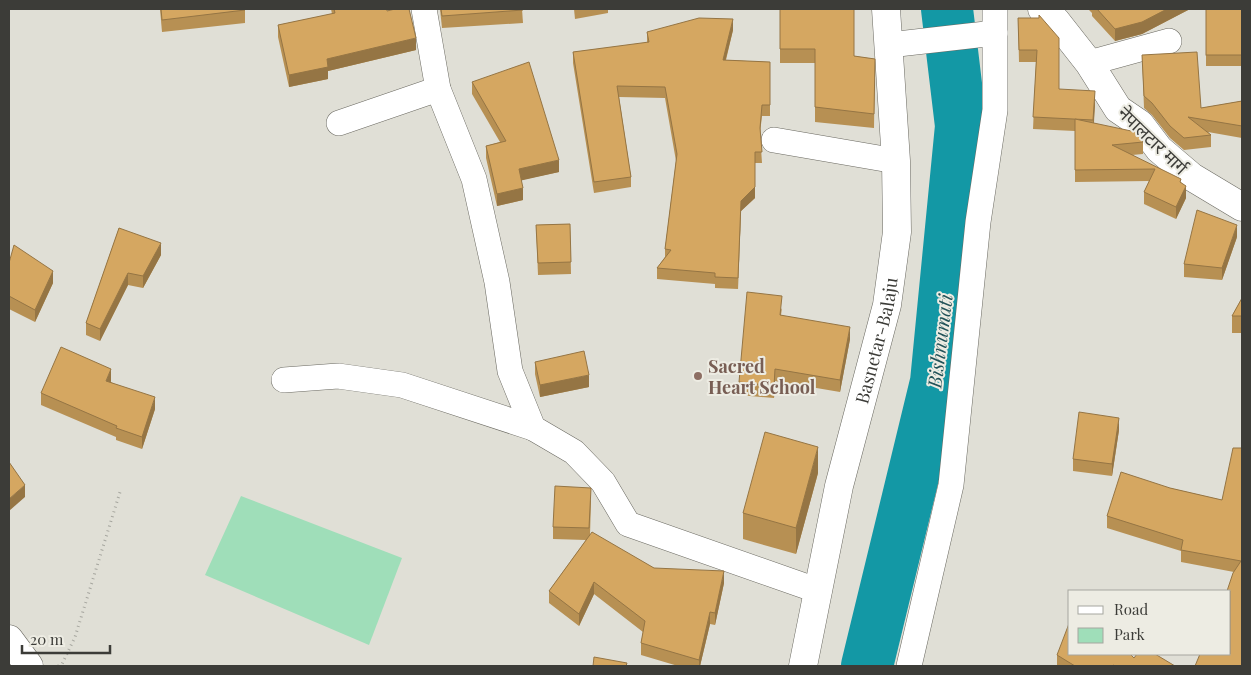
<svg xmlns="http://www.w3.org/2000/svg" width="1251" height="675" font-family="'Playfair Display','Noto Sans Devanagari',serif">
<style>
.green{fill:#9fdeb9}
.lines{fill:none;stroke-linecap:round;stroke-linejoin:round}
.river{stroke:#1398a5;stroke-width:52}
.minor-casing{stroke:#6a6961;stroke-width:26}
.tertiary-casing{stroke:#6a6961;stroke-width:29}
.path{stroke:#a6a69f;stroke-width:3;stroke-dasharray:1 4;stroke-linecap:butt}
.minor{stroke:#fff;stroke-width:25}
.tertiary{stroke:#fff;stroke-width:28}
.wall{fill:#b79053}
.shaded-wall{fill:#957544}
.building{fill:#d5a761;stroke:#957544}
.education-dot{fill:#8d6e63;stroke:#edece3;stroke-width:2}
.labels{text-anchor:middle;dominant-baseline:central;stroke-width:4;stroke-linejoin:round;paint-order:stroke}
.street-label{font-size:18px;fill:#3c3c38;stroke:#edece3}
.education-label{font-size:18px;font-weight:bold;fill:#785e54;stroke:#edece3;text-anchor:start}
.water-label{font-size:19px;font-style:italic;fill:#215258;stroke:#edece3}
</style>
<rect width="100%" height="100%" fill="#e0dfd6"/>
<path class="green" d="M241 496 402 558 369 645 205 575Z"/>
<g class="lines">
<path class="river" d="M867 666 936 382 961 126 947 9"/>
<g class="minor-casing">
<g id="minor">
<path d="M424 9 438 89 474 179 497 282 510 371 533 428 574 452 603 482 628 524 819 591"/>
<path d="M889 45 995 33"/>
<path d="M1089 63 1169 41"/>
<path d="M339 123 438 89"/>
<path d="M774 140 896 161"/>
<path d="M284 380 338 376 402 385 533 428"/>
<path d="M909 666 951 485 978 222 995 110V9"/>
</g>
</g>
<g class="tertiary-casing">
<g id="tertiary">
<path d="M1042 9 1056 21 1089 63 1118 109 1140 124 1159 149 1192 177 1242 207"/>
<path d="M9 639 29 666"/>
<path id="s1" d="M803 666 839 486 887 305 897 232 896 161 886 9"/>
</g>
</g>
<path class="path" d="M58 666 62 664 75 637 120 492"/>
<use href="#minor" class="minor"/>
<use href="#tertiary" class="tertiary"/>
</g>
<g class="wall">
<path d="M160 9H245V23L162 32Z"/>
<path d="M331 9H387V11L416 50 328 71V79L289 87 278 37V25L332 14Z"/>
<path d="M440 9H522L523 23 442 28Z"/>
<path d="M574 9H608V13L575 19Z"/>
<path d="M780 9 854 56 875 59 874 128 815 122V63H780Z"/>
<path d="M1088 9H1190L1142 34 1115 41 1092 16V13Z"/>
<rect x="1206" y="9" width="36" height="57"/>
<path d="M1018 18 1059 89 1095 103 1094 123 1143 142V154L1132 155 1181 182 1186 198 1176 219 1144 204V192L1149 181 1075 182V131L1033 129 1036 62H1019Z"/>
<path d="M733 30 726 60 770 62V116H762L760 133 762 163H755V198L741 211 738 289 715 288V284L657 279V268L665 257V249L676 161 665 98 619 97 631 177V187L594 193 573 63V52L647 43V32Z"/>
<path d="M1142 55 1201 108 1242 101V138L1208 132 1211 135V147L1184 150 1170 138 1152 115 1144 108Z"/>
<path d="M472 82 559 172 521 180 523 200 497 206 486 158V146L500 142 472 94Z"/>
<path d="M570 224 571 274 538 275 536 225Z"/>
<path d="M119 228 161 255 143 288 128 285 100 341 86 335V323Z"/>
<path d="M1237 237 1222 280 1184 277V264Z"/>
<path d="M9 263 53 283 35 322 9 309Z"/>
<path d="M1242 298V333H1232V316Z"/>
<path d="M782 308 781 315 850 339 840 392 775 381 774 398 739 395V382Z"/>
<path d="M535 362 589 387 540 397 535 374Z"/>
<path d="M111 381V382L155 409 142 449 116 440V437L41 405V393Z"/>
<path d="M1119 430 1112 476 1073 471V459Z"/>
<path d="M1242 448V666L1230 654 1234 572 1181 562V551L1107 528V516L1170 488 1222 500Z"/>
<path d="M818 473 796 554 743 539V513Z"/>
<path d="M591 500 590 536 654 568 724 583 715 625 710 624 700 666H678L641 655V643L643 632 594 594 579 626 549 603V591L586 540 553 539V527Z"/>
<path d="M1057 655 1134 658 1175 666H1057Z"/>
</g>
<g class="shaded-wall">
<path d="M1167 9H1190L1142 34 1115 41V29Z"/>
<path d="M733 19V30L723 70V60Z"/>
<path d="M416 38V50L328 71V79L289 87V75L327 59Z"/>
<path d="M1095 91V103L1093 132V120Z"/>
<path d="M559 160V172L519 181V169Z"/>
<path d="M1186 186V198L1176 219V207Z"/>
<path d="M755 187V198L741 211 738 289 741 201Z"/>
<path d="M523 188V200L497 206V194Z"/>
<path d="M1237 225V237L1222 280V268Z"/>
<path d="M161 243V255L143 288V276Z"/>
<path d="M53 271V283L35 322V310Z"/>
<path d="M128 273V285L100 341V329Z"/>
<path d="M850 327V339L840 392V380Z"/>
<path d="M111 369V381L106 393V381Z"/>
<path d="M775 369V381L774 398V386Z"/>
<path d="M589 375V387L540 397V385Z"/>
<path d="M155 397V409L142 449V437Z"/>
<path d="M1119 418V430L1112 476V464Z"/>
<path d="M818 447V473L796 554V528Z"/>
<path d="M25 485V497L9 511V499Z"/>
<path d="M724 571V583L715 625V613Z"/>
<path d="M594 582V594L579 626V614Z"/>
<path d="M710 612V624L700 666H699V660Z"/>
</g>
<g class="building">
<path d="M161 9H245V10L162 20Z"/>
<path d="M334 9H387V11L395 9H409L416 38 327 59 328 67 289 75 278 25 335 13Z"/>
<path d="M441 9H522L523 10 442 16Z"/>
<path d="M780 9H854V56L875 59 874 114 815 107V49H780Z"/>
<path d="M1097 9H1167L1142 22 1115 29Z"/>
<rect x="1206" y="9" width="36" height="46"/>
<path d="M1039 15 1059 38V89L1095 91 1093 120 1033 117 1037 50H1019L1018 18H1039Z"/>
<path d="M699 18 733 19 723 60 770 62V105H762L760 128 762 152H755V187L741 201 738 278 715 277V273L657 268 671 250 665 249 677 154 665 87 617 86 631 177 594 182 573 52 649 42 647 32Z"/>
<path d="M1197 52 1201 108 1242 101V126L1188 117 1211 135 1184 138 1170 126 1152 103 1144 96 1142 55Z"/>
<path d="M529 62 559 160 519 169 523 188 497 194 486 146 506 141 472 82Z"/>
<path d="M1075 119 1136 132 1143 142 1112 145 1181 179 1180 182 1186 186 1176 207 1144 192 1155 169 1075 170Z"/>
<path d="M1197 210 1237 225 1222 268 1184 264Z"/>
<path d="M570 224 571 262 538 263 536 225Z"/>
<path d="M119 228 161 243 143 276 128 273 100 329 86 323Z"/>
<path d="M14 245 53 271 35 310 9 296V263Z"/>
<path d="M747 292 782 296 780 315 850 327 840 380 775 369 774 386 739 382Z"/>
<path d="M1242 298V316H1232Z"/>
<path d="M61 347 111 369 106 381 155 397 142 437 116 428 117 426 41 393Z"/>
<path d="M584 351 589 375 540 385 535 362Z"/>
<path d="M1079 412 1119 418 1112 464 1073 459Z"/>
<path d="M765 432 818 447 796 528 743 513Z"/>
<path d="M1233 448H1242V666H1195L1200 654H1230V591H1227L1233 573 1241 561 1181 550 1183 540 1107 516 1121 472 1170 488 1222 500Z"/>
<path d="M9 462 25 485 9 499Z"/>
<path d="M555 486 591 488 589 528 553 527Z"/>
<path d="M592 532 654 568 724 571 715 613 710 612 699 660 641 643 645 621 594 582 579 614 549 591Z"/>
<path d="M1070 621V654H1130L1134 658 1137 654H1155L1175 666H1115L1113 665 1112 666H1075L1057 655Z"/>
<path d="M594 657 627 663 626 666H593Z"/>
</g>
<circle class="education-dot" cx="698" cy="376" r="5"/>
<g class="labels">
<g class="street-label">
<text transform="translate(1153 140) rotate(44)">नेपालटार मार्ग</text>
<text stroke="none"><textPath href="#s1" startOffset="334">Basnetar-Balaju</textPath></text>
</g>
<g class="education-label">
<text x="708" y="366">Sacred<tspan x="708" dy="21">Heart School</tspan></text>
</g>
<g class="water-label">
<text transform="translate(939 341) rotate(-83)">Bishnumati</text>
</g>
</g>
<rect width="1251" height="675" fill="none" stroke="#3c3c38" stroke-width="20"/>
<rect x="1068" y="590" width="162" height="65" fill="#edece3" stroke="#a6a69f"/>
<rect x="1078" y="606" width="25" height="8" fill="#ffffff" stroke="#a6a69f"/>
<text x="1114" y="615" font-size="15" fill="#3c3c38">Road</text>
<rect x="1078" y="628" width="25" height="15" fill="#9fdeb9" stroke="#a6a69f"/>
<text x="1114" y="640" font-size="15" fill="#3c3c38">Park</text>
<path d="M22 645v8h88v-8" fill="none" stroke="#3c3c38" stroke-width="2.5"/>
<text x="30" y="645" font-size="15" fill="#3c3c38" stroke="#edece3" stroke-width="4" paint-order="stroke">20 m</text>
</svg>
